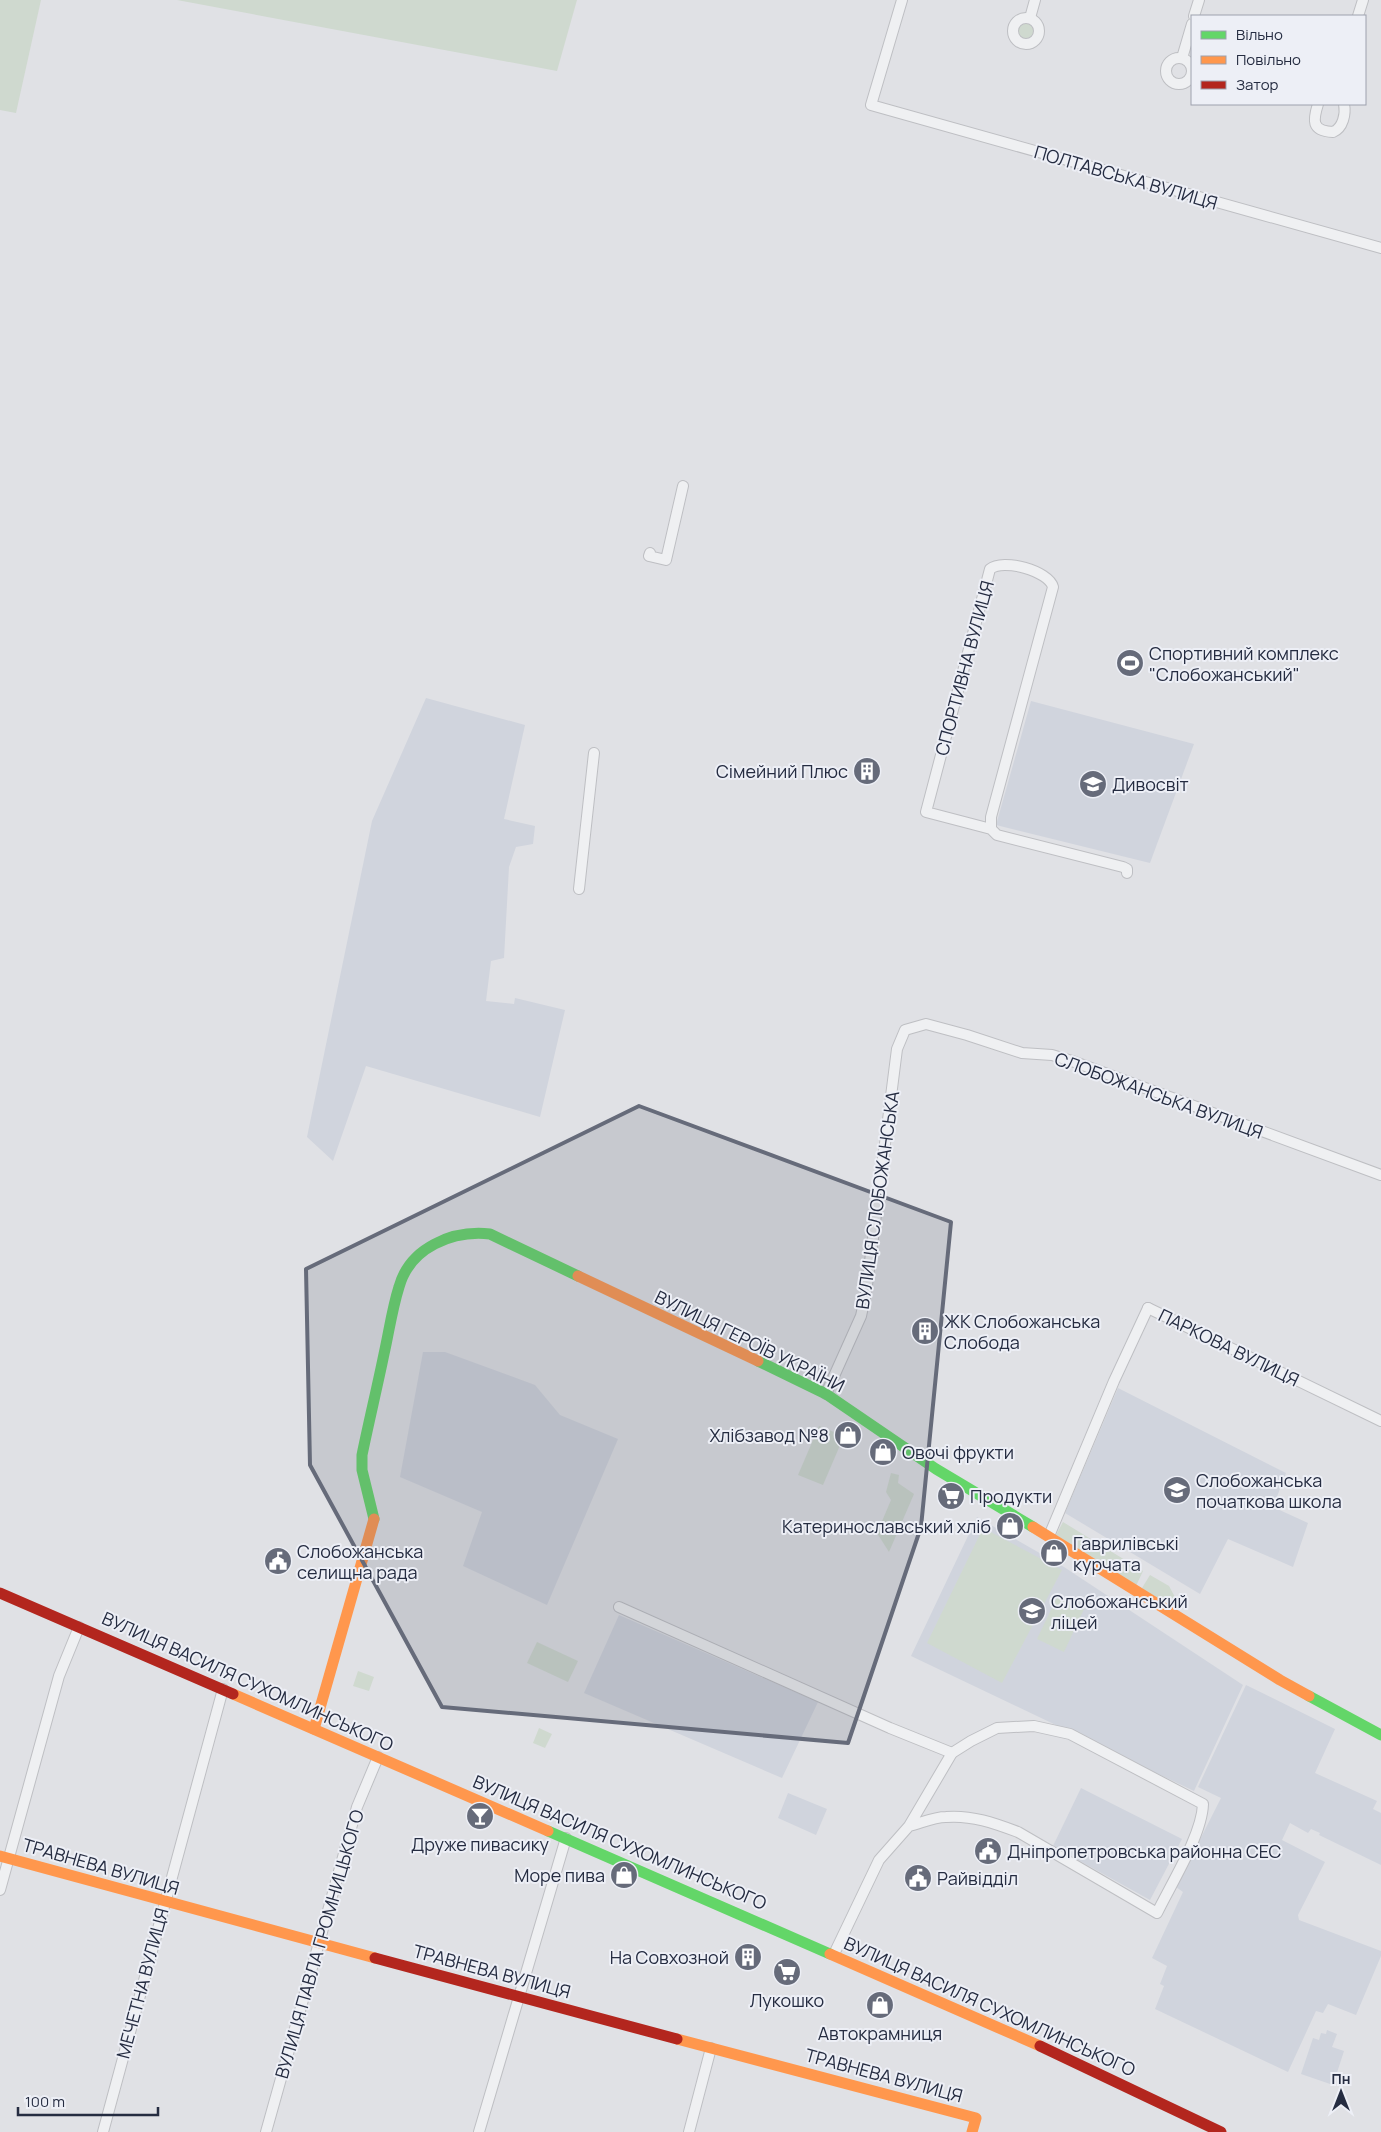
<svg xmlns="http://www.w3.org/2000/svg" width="1381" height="2132" font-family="Manrope,sans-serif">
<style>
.built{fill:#d0d4dd}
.green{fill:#cfd9cf}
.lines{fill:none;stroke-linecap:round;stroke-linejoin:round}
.street-casing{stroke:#bebfc3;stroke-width:12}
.street{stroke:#eff0f2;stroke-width:10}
.fast{stroke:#63d668;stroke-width:11}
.slow{stroke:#ff974d;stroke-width:11}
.jam{stroke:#b3261e;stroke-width:11}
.marked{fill:#666b7a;fill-opacity:0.2;stroke:#666b7a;stroke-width:4;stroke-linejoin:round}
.labels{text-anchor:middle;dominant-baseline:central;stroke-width:4;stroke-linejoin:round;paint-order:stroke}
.street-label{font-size:18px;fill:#252c41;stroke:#edeff6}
.poi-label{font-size:18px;fill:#252c41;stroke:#edeff6;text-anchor:start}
</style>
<rect width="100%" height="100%" fill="#e0e1e5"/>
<g class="built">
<path d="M426 698 525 725 504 819 535 826 533 844 516 847 509 867 504 958 491 961 486 1001 514 1004 515 998 565 1010 540 1117 366 1066 333 1161 307 1137 372 821Z"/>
<path d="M1031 701 1194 744 1150 863 996 825Z"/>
<path d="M423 1352H445L535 1385 560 1415 618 1439 547 1605 463 1566 482 1512 400 1477Z"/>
<path d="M1118 1388 1286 1473 1273 1507 1308 1523 1293 1567 1228 1539 1200 1594 1065 1513Z"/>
<path d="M977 1517 1064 1567 1243 1685 1194 1791 911 1656Z"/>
<path d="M619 1615 818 1702 782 1778 584 1693Z"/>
<path d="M1246 1685 1335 1729 1315 1773 1377 1801 1373 1809 1381 1813V1865L1319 1835 1320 1833 1311 1829 1308 1833 1290 1823 1282 1840 1325 1862 1298 1915 1299 1920 1381 1951V1956L1356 2015 1328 2004 1323 2013 1316 2011 1288 2072 1155 2009 1164 1986 1160 1984 1167 1966 1152 1958 1183 1892 1176 1887 1221 1798 1198 1787Z"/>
<path d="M1081 1788 1182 1839 1150 1900 1053 1846Z"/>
<path d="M788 1793 827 1809 816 1835 778 1818Z"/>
<path d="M1327 2030 1337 2034 1332 2047 1344 2051 1333 2085 1301 2074 1313 2038 1319 2040 1321 2033 1326 2034Z"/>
</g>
<g class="green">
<path d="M0 0H41L16 113 0 110Z"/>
<path d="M177 0H577L557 71Z"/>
<circle cx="1026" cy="31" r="13"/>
<path d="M819 1426 844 1436 823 1485 798 1475Z"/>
<path d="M891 1473 899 1475 898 1483 914 1494 889 1552 877 1533 891 1500 886 1492Z"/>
<path d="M1063 1522 1143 1571 1136 1586 1056 1535Z"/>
<path d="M983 1528 1062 1570 1002 1683 927 1643Z"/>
<path d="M1150 1575 1169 1586 1176 1599 1160 1602 1142 1588Z"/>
<path d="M1058 1595 1085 1607 1064 1652 1037 1639Z"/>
<path d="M537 1642 578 1661 568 1682 527 1663Z"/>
<path d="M358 1671 374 1677 369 1691 353 1686Z"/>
<path d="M539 1728 552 1734 545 1748 533 1743Z"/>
</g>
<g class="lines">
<g class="street-casing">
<g id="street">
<path d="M902 0 871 105 1381 248"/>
<path d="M1194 16 1199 0"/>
<path d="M1358 16 1363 0"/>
<circle cx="1026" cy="31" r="13"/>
<path d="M1030 18 1035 0"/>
<circle cx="1179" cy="71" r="13"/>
<path d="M1182 58 1192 24"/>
<path d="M1318 104C1313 120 1311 131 1333 132 1343 128 1346 114 1344 104"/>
<path d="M650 553 649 556 666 560 683 486"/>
<path d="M991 829 926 812 990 569C1003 558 1049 571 1053 587L991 817V829L997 835 1123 867 1127 869V873"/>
<path d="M579 889 594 753"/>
<path d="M1148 1308 1381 1421"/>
<path d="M826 1394 861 1316 866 1293 897 1049 905 1030 926 1024 967 1035 1022 1053 1052 1055 1072 1061 1381 1175"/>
<path d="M1049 1536 1114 1381 1148 1308"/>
<path d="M619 1607 890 1728 952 1753"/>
<path d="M0 1890 59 1676 79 1627"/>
<path d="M834 1954 879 1860 909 1826 952 1753 971 1741 997 1728 1034 1726 1070 1734 1203 1804C1202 1835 1171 1884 1157 1913L1018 1832C994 1823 972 1815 946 1817 934 1817 921 1823 909 1826"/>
<path d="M103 2132 223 1689"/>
<path d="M266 2132 357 1807 378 1757"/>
<path d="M479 2132 566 1838"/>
<path d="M689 2132 711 2048"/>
</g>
</g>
<use href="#street" class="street"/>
<g class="fast">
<path d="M758 1361 826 1394 936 1469 1033 1527"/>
<path d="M374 1519 362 1470V1455C369 1421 377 1388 384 1354 389 1332 392 1309 399 1287 410 1247 453 1230 490 1234L578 1276"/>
<path d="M1309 1696 1381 1735"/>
<path d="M548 1831 830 1954"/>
</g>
<g class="slow">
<path d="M578 1276 758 1361"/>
<path d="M1033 1527 1280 1680 1309 1696"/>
<path d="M233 1694 548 1831"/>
<path d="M314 1729 374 1519"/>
<path d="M0 1856 375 1958"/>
<path d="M830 1954 1040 2046"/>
<path d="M677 2039 976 2118 972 2132"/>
</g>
<g class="jam">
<path d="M0 1593 233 1694"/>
<path d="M375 1958 677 2039"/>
<path d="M1040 2046 1221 2132"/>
</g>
</g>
<path class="marked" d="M639 1106 951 1222 921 1527 848 1743 442 1707 310 1465 306 1269Z"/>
<defs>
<g id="stadium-disc" transform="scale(1.4375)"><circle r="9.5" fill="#666b7a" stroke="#edeff6"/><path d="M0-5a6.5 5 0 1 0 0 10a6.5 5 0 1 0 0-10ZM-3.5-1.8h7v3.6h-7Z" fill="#fff"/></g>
<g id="building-disc" transform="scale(1.4375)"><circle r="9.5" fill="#666b7a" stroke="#edeff6"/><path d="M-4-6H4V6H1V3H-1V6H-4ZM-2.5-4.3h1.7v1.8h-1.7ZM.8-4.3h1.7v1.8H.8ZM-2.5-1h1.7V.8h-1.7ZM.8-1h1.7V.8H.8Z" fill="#fff"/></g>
<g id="school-disc" transform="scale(1.4375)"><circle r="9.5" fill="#666b7a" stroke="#edeff6"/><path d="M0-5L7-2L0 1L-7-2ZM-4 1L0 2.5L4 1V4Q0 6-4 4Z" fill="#fff"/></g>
<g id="shop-disc" transform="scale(1.4375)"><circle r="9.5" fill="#666b7a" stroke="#edeff6"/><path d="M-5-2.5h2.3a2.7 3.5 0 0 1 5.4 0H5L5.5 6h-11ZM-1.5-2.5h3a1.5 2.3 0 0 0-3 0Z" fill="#fff"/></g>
<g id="supermarket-disc" transform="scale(1.4375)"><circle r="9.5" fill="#666b7a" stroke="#edeff6"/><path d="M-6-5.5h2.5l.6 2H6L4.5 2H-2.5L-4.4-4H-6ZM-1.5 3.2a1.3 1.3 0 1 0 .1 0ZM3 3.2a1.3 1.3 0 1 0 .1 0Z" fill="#fff"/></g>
<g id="civic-disc" transform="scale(1.4375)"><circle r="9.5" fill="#666b7a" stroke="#edeff6"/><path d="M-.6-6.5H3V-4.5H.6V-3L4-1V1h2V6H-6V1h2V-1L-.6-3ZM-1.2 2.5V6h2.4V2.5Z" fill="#fff"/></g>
<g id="bar-disc" transform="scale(1.4375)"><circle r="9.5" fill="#666b7a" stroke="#edeff6"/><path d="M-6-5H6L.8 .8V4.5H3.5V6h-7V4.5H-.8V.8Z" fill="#fff"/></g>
</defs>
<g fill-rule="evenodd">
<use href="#stadium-disc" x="1130" y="663"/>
<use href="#building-disc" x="867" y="771"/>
<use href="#school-disc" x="1093" y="784"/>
<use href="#building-disc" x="925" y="1331"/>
<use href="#shop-disc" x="848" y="1435"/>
<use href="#shop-disc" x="883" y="1452"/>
<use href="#school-disc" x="1177" y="1490"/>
<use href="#supermarket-disc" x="951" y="1496"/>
<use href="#shop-disc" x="1010" y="1526"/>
<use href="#shop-disc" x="1054" y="1553"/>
<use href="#civic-disc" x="278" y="1561"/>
<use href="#school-disc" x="1032" y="1611"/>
<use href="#bar-disc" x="480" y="1816"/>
<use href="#civic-disc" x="988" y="1851"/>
<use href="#shop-disc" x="624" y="1875"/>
<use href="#civic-disc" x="918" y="1878"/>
<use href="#building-disc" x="748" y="1957"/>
<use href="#supermarket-disc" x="787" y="1972"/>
<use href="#shop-disc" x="880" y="2005"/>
</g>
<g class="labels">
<g class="street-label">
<text transform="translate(1126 177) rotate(16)">ПОЛТАВСЬКА ВУЛИЦЯ</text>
<text transform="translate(964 668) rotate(-75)">СПОРТИВНА ВУЛИЦЯ</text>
<text transform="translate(1159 1095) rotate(20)">СЛОБОЖАНСЬКА ВУЛИЦЯ</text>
<text transform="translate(877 1200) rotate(-82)">ВУЛИЦЯ СЛОБОЖАНСЬКА</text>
<text transform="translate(750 1341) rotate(26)">ВУЛИЦЯ ГЕРОЇВ УКРАЇНИ</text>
<text transform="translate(1229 1347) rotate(26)">ПАРКОВА ВУЛИЦЯ</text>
<text transform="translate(248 1681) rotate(24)">ВУЛИЦЯ ВАСИЛЯ СУХОМЛИНСЬКОГО</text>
<text transform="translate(620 1842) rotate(23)">ВУЛИЦЯ ВАСИЛЯ СУХОМЛИНСЬКОГО</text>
<text transform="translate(101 1866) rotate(16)">ТРАВНЕВА ВУЛИЦЯ</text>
<text transform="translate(319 1944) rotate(-74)">ВУЛИЦЯ ПАВЛА ГРОМНИЦЬКОГО</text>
<text transform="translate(492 1971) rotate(15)">ТРАВНЕВА ВУЛИЦЯ</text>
<text transform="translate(142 1983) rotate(-75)">МЕЧЕТНА ВУЛИЦЯ</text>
<text transform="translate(990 2006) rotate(24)">ВУЛИЦЯ ВАСИЛЯ СУХОМЛИНСЬКОГО</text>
<text transform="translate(884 2075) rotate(15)">ТРАВНЕВА ВУЛИЦЯ</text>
</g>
<g class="poi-label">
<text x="1149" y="653">Спортивний комплекс<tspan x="1149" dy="21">"Слобожанський"</tspan></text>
<text x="848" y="771" text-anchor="end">Сімейний Плюс</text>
<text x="1112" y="784">Дивосвіт</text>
<text x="944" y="1321">ЖК Слобожанська<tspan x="944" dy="21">Слобода</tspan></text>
<text x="829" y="1435" text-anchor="end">Хлібзавод №8</text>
<text x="902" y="1452">Овочі фрукти</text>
<text x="1196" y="1480">Cлобожанська<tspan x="1196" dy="21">початкова школа</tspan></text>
<text x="970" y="1496">Продукти</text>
<text x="991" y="1526" text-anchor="end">Катеринославський хліб</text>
<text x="1073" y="1543">Гаврилівські<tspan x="1073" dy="21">курчата</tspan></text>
<text x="297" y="1551">Слобожанська<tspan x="297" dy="21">селищна рада</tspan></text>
<text x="1051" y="1601">Слобожанський<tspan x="1051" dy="21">ліцей</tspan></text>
<text x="480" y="1844" text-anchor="middle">Друже пивасику</text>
<text x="1007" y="1851">Дніпропетровська районна СЕС</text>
<text x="605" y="1875" text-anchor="end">Море пива</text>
<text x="937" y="1878">Райвідділ</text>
<text x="729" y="1957" text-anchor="end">На Совхозной</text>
<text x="787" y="2000" text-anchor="middle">Лукошко</text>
<text x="880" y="2033" text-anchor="middle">Автокрамниця</text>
</g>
</g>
<rect x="1191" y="15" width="175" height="90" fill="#edeff6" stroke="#9da1ae"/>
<rect x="1201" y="31" width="25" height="8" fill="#63d668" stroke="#9da1ae"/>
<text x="1236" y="40" font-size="15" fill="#252c41">Вільно</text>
<rect x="1201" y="56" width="25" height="8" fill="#ff974d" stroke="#9da1ae"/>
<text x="1236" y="65" font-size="15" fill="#252c41">Повільно</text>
<rect x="1201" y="81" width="25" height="8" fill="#b3261e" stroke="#9da1ae"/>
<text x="1236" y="90" font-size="15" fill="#252c41">Затор</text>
<g transform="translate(1341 2092)" stroke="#edeff6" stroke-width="4" paint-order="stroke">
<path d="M0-4L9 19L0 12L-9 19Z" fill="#252c41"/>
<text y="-8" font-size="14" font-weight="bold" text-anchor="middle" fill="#252c41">Пн</text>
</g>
<path d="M18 2107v8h140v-8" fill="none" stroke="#252c41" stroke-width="2.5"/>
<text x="25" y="2107" font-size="15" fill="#252c41" stroke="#edeff6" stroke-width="4" paint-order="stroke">100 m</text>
</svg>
